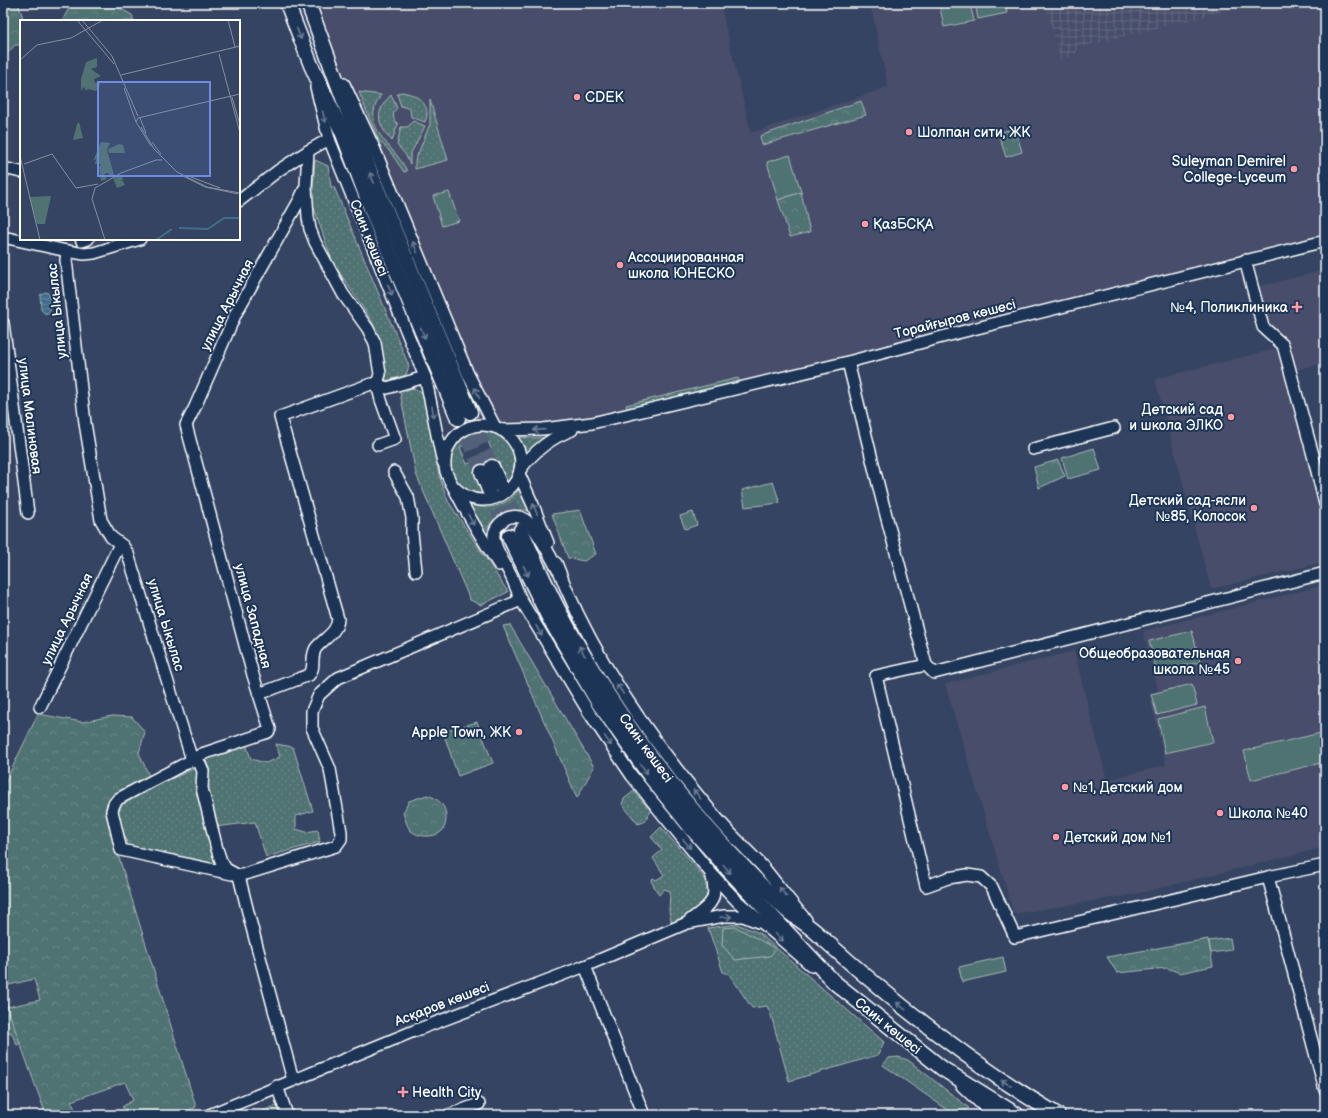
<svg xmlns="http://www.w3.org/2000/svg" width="1328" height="1118" font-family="'Balsamiq Sans',sans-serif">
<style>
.built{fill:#464e6a}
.industrial{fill:url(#industrial-grid)}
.grass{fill:url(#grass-dots);stroke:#a8b8b8;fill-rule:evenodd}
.forest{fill:url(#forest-crowns);stroke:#a8b8b8}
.pitch{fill:#507272;stroke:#a8b8b8}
.water{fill:url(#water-rules);stroke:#8ea8b8}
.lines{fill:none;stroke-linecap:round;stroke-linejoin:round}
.major-tunnel{stroke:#53607a;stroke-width:14;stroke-dasharray:14 7;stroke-linecap:butt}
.minor-casing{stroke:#fff;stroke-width:14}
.major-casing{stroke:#fff;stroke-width:17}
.minor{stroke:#1d3557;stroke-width:11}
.major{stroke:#1d3557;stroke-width:14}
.oneway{stroke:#6c7c92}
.poi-dot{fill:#ff9aa2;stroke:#1d3557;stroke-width:1.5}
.labels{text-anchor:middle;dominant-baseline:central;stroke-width:4;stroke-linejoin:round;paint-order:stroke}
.poi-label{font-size:14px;fill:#fff;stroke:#1d3557;text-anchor:start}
.street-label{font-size:14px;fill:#fff;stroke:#1d3557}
.inset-river{fill:none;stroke:#426e89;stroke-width:2}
.inset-road{fill:none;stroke:#868fa1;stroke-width:1}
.view{fill:#6c8ce6;fill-opacity:0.15;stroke:#6c8ce6;stroke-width:2}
.inset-edge{fill:none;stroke:#fff;stroke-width:2}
</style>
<defs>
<pattern id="industrial-grid" width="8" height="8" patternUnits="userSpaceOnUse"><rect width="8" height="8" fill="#464e6a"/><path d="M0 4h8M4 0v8" fill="none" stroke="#626980"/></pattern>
<pattern id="grass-dots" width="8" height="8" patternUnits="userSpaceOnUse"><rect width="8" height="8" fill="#507272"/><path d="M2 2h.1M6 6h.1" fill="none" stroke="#6a8787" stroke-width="1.8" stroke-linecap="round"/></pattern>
<pattern id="forest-crowns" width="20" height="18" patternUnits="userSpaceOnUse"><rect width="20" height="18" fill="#507272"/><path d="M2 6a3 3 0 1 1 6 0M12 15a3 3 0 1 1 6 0" fill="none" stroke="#6a8787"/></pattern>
<pattern id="water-rules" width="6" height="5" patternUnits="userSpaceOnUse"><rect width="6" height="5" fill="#426e89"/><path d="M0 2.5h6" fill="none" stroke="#5e849b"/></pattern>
</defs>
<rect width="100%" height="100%" fill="#354462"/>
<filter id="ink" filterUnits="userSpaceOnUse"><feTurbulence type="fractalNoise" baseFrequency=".025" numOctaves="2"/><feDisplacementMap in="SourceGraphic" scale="8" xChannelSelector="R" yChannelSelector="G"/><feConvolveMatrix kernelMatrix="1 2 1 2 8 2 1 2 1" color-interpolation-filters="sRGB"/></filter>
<g filter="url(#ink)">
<g class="built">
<path d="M308 3H720L751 133 888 87 870 3H1325V241L592 423 495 427Z"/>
<path d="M1325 270V362L1296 370 1288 342 1266 326 1257 287Z"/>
<path d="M1279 348 1325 529V562L1211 589 1155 379Z"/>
<path d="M1325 585V847L1136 894 1014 914 945 684 1074 651 1107 780 1166 765 1149 693 1158 691 1143 631Z"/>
</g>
<path class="industrial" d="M1045 3H1251L1206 16 1080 47 1074 56 1060 59Z"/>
<g class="grass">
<path d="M359 92 381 95C358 129 395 145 407 171L404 172 391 153 378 139Z"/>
<path d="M401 92C416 93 433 105 425 122L411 117 410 109 401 106 397 94Z"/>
<path d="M391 95 397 108C392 112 392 120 398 124L392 141C377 124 374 112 391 95Z"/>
<path d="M430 100 448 160 415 169V161L430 124Z"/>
<path d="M413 121 425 126 410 155V164L405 154 397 145 401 127H408Z"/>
<path d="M315 160 328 166 331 187H334L409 366 406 375 386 381 373 323 332 261 312 202Z"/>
<path d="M738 378 740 384 627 409 626 405Z"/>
<path d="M413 388 422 392 439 475 448 501 508 592 481 605 470 600 416 474 400 393Z"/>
<path d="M482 431C490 432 496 433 502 438 519 451 518 477 501 488 496 492 491 495 484 495 444 496 437 436 482 431ZM486 437 493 453 467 464 460 447ZM499 468 505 483 482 493 476 478Z"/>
<path d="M517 437 535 438 547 437 527 454 524 445Z"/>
<path d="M521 483 530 511C505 507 498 512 484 533L468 504C487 512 515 505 521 483Z"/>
<path d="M246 744 251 759 266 763 280 757 276 744 293 747 313 811 296 816V829L306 832 318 830 320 842 266 857 255 822 215 827 218 864 128 845 117 815 125 799 196 768 202 757Z"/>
<path d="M634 791 651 811 644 822 638 824 622 804 624 799Z"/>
<path d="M661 827 703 876 708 893C697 912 692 918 672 925L669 911 670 891 664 889 659 895 651 881 653 878 656 880 664 875 653 858 662 850 651 837Z"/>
<path d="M737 924 759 933 884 1042 878 1055 789 1081 771 1015 767 1006 752 1008 729 974 723 972 708 928Z"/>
<path d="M3 993 21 1043 17 1045 11 1032 3 1034Z"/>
<path d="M898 1057 908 1060 969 1108 955 1115 883 1065 889 1058Z"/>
<path d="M280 1104 284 1115H253Z"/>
</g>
<g class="forest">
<path d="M3 3H18L24 21H21V45H15L3 58Z"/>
<path d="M72 3H110L132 15 134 21H62Z"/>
<path d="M861 101 866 115 762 145 760 136Z"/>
<path d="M1015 128 1022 152 1006 157 998 133Z"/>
<path d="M801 192 810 232 790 237 778 200Z"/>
<path d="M1058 460 1065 476 1039 488 1034 467Z"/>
<path d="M580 510 596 554 584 561 568 558 552 514Z"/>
<path d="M693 512 697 525 685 529 680 516Z"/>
<path d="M510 625 594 767 577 798 503 626Z"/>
<path d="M38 714 82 722 112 716 132 717 145 732 139 753 149 776 107 802 105 812 196 1107 179 1115H133L122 1107 133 1100 125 1082 71 1101 78 1115H46L7 1007 40 1000 34 979 5 986 3 978V787Z"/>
<path d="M477 722 493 763 458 776 443 732Z"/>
<path d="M427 795C438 798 447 806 446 819 446 823 445 827 442 831 435 838 418 838 410 830 407 826 405 818 403 813L409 801Z"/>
<path d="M736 927 776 949 770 956 735 960 722 945 723 928Z"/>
<path d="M1208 939 1213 966 1180 973 1167 968 1117 973 1107 957Z"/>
</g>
<g class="pitch">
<path d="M939 3H970L974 21 944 27Z"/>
<path d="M975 3H1005L1007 13 978 19Z"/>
<path d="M790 155 801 192 778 200 767 162Z"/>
<path d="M449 192 459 221 442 226 433 196Z"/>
<path d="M1094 448 1101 470 1068 479 1062 458Z"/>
<path d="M773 482 780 503 745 507 742 490Z"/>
<path d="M1192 631 1200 662 1157 672 1149 641Z"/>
<path d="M1192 684 1197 705 1157 715 1151 694Z"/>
<path d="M1205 707 1213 742 1165 753 1158 719Z"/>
<path d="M1325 732V762L1251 780 1244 751Z"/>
<path d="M1230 938 1232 950 1211 953 1209 941Z"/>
<path d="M1003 957 1006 972 962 982 959 967Z"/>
</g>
<path class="water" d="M45 292 48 293C51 298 52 309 48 314H46L42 311 41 309 40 295Z"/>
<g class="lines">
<g class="major-tunnel">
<path d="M470 412 492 467"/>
<path d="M458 418 482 472"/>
<path d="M500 485 521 530"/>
<path d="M489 490 509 536"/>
</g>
<g class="minor-casing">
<g id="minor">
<path d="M344 84 374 148 468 374 495 427"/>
<path d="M316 87 329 139 425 377C432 405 436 434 443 462"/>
<path d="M308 151 306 186 299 201 236 313 195 407 186 425 253 675 270 729 268 732 202 754 192 760 200 764 203 771 202 788 217 849 221 861 226 869 239 876 336 846 341 839V832L330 769 312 728V711L319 695 338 678 521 600C517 591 514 581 509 572 504 561 495 550 494 538 493 531 498 524 504 520 509 516 518 515 524 519 535 524 551 558 558 570"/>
<path d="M3 168 21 172"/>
<path d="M306 188 308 217 310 229 315 242 343 294 368 329 375 343 380 374 377 384 381 400 395 439 378 445"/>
<path d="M239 201 279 170 308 151 329 139"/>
<path d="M3 237 67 251 84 254 94 253 140 239"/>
<path d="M81 239 82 241 88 239"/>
<path d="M67 251 66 260 85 423 101 520 111 537 123 546 128 554 192 760 118 799 114 804 112 811 121 850 232 874"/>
<path d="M1245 260 1263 327 1283 345 1313 455 1325 504"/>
<path d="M3 323 28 513"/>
<path d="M848 362 882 500 926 665 934 673 1325 573"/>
<path d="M501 430 543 429 592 423 848 362 961 332 1325 241"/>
<path d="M1033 449 1114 428"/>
<path d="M520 470C534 451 550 438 572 430"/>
<path d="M394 472 408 497 412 518V533L416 571"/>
<path d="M519 474 533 505 548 543"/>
<path d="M453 486C489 524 542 477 512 439 508 434 502 429 495 427 482 423 469 425 458 434 449 442 444 454 445 467 446 477 453 485 457 494 470 519 484 542 499 565"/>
<path d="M556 563C588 649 642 728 701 799 713 814 725 828 739 842 747 851 756 859 764 868 778 885 791 903 806 920"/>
<path d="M518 595 588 711 632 776 660 811 710 872 737 901 812 966"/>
<path d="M926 665 876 676 926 886 948 878 967 875 981 877 992 887 1015 937 1268 877 1325 865"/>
<path d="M259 694 309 675C316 668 310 657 316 648 324 638 337 633 338 619L280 417 371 384H377L387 388 425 377"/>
<path d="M40 707 120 544"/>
<path d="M239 876 251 924 293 1080"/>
<path d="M1268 877 1325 1090"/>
<path d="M689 921C711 904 719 902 711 873"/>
<path d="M585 966 644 1115"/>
<path d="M277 1086 287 1115"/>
<path d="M962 1086 993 1115"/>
<path d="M209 1115 414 1031 585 966 687 923 724 916H743L758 922"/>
<path d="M449 1115 479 1104"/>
</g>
</g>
<g class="major-casing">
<g id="major">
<path d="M287 3 311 65 343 134 375 219 458 418"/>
<path d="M308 3 371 174 470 412"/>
<path d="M492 467 500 485"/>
<path d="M482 472 489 490"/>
<path d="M521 530C533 557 545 584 559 611 612 711 681 804 760 884 770 894 779 904 790 913 799 920 810 926 819 935 893 1002 971 1064 1058 1115"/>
<path d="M509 536 548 616 598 702 652 779 692 829 735 877 834 982 943 1069 1017 1115"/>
</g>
</g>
<use href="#minor" class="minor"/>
<use href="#major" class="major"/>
</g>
<defs><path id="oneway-shaft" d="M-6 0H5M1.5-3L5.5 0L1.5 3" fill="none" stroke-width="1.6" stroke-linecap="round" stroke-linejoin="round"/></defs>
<g class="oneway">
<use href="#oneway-shaft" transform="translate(299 34) rotate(68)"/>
<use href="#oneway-shaft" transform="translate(324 117) rotate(76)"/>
<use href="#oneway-shaft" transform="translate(372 178) rotate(-112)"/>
<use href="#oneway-shaft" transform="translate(415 247) rotate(-113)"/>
<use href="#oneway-shaft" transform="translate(390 290) rotate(68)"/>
<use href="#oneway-shaft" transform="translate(423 333) rotate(67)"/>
<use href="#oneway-shaft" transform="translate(477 393) rotate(-116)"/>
<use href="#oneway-shaft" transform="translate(433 412) rotate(80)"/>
<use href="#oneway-shaft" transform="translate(539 430) rotate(176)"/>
<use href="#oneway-shaft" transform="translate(535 509) rotate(-113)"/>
<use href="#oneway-shaft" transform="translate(471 520) rotate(62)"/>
<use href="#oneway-shaft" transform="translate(526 571) rotate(64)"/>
<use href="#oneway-shaft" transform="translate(539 631) rotate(60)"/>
<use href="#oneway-shaft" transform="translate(582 651) rotate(-120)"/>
<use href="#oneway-shaft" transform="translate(620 689) rotate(-123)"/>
<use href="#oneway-shaft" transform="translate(608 741) rotate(56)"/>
<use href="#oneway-shaft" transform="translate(644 769) rotate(54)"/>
<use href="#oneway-shaft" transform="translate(697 794) rotate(-128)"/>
<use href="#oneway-shaft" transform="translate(687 844) rotate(50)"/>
<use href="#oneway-shaft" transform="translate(727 869) rotate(49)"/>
<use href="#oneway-shaft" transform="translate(783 892) rotate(-128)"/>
<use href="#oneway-shaft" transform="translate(726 917) rotate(-3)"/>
<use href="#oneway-shaft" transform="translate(779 937) rotate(42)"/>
<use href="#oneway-shaft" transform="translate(901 1006) rotate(-141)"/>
<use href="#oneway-shaft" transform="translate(1006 1083) rotate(-147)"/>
</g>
</g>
<g class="poi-dot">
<circle cx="577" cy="97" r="4"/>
<circle cx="909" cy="132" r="4"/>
<circle cx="1294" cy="169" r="4"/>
<circle cx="865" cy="224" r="4"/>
<circle cx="620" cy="265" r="4"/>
<path d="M1295 301h4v4h4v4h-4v4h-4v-4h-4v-4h4z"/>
<circle cx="1231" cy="417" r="4"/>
<circle cx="1254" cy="508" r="4"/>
<circle cx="1238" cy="661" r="4"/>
<circle cx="519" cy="732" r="4"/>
<circle cx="1065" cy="787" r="4"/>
<circle cx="1220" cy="813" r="4"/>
<circle cx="1056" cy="837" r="4"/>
<path d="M401 1086h4v4h4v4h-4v4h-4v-4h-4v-4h4z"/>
</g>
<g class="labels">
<g class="poi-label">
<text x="585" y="97">CDEK</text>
<text x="917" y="132">Шолпан сити, ЖК</text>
<text x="1286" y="161" text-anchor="end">Suleyman Demirel<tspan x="1286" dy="16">College-Lyceum</tspan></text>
<text x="873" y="224">ҚазБСҚА</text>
<text x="628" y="257">Ассоциированная<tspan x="628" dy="16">школа ЮНЕСКО</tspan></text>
<text x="1288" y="307" text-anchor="end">№4, Поликлиника</text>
<text x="1223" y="409" text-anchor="end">Детский сад<tspan x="1223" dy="16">и школа ЭЛКО</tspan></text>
<text x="1246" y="500" text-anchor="end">Детский сад-ясли<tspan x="1246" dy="16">№85, Колосок</tspan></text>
<text x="1230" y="653" text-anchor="end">Общеобразовательная<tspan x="1230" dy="16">школа №45</tspan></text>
<text x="511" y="732" text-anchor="end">Apple Town, ЖК</text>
<text x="1073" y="787">№1, Детский дом</text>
<text x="1228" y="813">Школа №40</text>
<text x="1064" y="837">Детский дом №1</text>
<text x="412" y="1092">Health City</text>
</g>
<g class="street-label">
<text transform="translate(369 238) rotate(68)">Саин көшесі</text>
<text transform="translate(227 305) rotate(-63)">улица Арычная</text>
<text transform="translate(57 311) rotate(-96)">улица Ыкылас</text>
<text transform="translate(955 319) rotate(-14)">Торайғыров көшесі</text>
<text transform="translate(30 416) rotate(83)">улица Малиновая</text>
<text transform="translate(253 616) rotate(75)">улица Западная</text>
<text transform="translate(67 619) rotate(-64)">улица Арычная</text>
<text transform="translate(166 625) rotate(73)">улица Ыкылас</text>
<text transform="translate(646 748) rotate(54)">Саин көшесі</text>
<text transform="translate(442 1004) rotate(-21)">Асқаров көшесі</text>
<text transform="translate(888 1026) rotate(39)">Саин көшесі</text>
</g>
</g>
<g transform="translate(20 20)">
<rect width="220" height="220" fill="#354462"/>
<path d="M99 124 103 125 105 133H89L88 129ZM102 155 103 160 100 161H103L105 165 97 168 93 158Z" fill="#507272"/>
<path d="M77 38V47L71 49 81 56 74 59 75 63 79 62 80 65 76 71 68 69 66 71 64 67 61 71V59L66 42ZM59 102 63 118 53 120 57 104ZM81 122 90 123 87 130 94 155 91 157 88 153 84 154 87 159 81 161 79 147 81 144H75L76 139 73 141ZM31 176 25 204H17L9 177Z" fill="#507272"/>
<path class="inset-river" d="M159 208 188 209 204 198H220M136 220 152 209"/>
<path class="inset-road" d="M57 0 94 44M62 0 92 36 118 96M208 0 215 27M199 34 220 113M0 40 17 25 51 18 83 0M101 55 220 26M104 68 116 102 131 126M212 77 220 105M120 98 126 113M116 102 118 98 220 74M121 107 134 129 157 152 187 167 220 173M132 122 141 134M0 136 20 220M4 144 32 134 56 168 78 164M161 155 185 167 218 174M171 157 200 168M85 220 72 179 75 168 101 153 136 140H142"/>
<path class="view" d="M78 62H190V156H78Z"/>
<rect width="220" height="220" class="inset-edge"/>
</g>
<rect width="1328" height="1118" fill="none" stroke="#1d3557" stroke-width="16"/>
<rect x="8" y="8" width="1312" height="1102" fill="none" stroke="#fff" stroke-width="1.5" filter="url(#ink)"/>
</svg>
